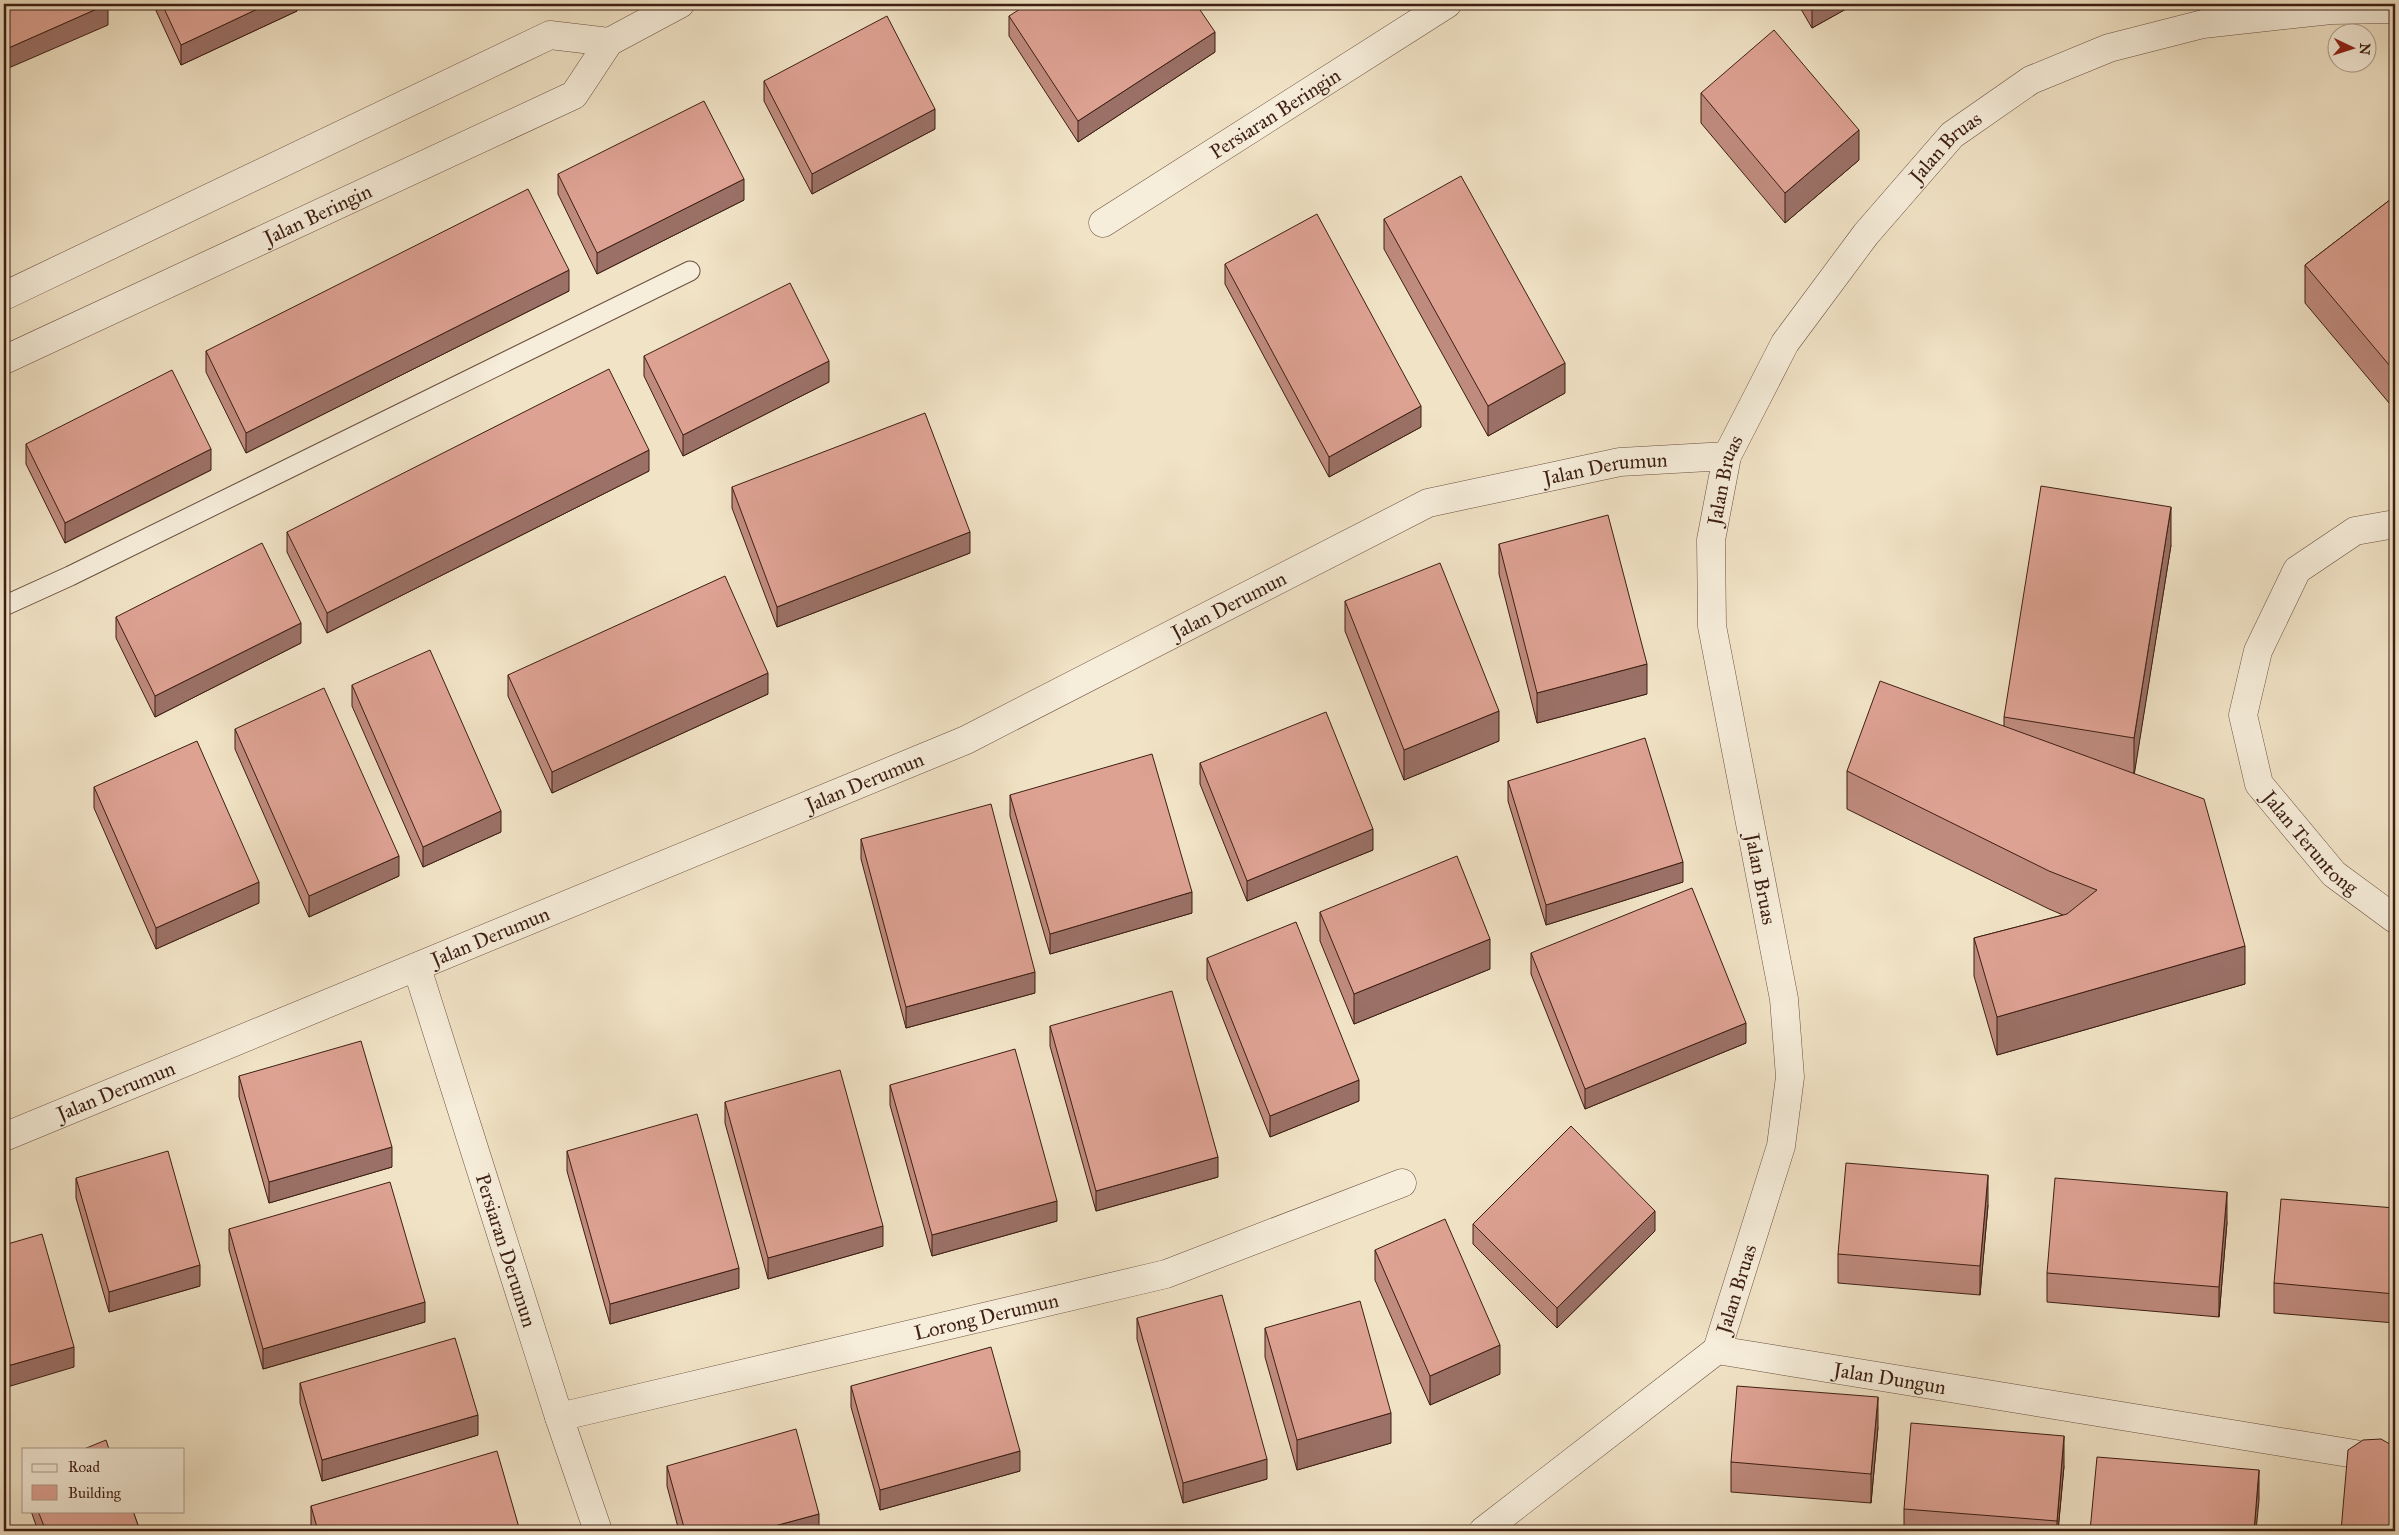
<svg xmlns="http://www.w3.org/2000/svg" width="2399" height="1535" font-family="'IM FELL Great Primer',serif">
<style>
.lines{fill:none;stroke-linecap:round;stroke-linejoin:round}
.service-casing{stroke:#6a4f40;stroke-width:21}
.minor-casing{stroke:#6a4f40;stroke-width:29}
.tertiary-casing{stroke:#6a4f40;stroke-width:29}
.service{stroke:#f6edda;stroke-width:19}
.minor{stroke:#f6edda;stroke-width:28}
.tertiary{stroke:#f6edda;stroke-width:28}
.wall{fill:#bf8b7e;stroke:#3d1e13}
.shaded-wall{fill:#9b7167;stroke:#3d1e13}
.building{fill:#dea293;stroke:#3d1e13}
.labels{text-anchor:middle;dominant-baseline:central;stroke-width:5;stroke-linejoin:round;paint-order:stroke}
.street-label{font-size:20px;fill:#3d1e13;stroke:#f6edda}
</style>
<rect width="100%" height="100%" fill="#f1e3c6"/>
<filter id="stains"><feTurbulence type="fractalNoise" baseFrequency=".004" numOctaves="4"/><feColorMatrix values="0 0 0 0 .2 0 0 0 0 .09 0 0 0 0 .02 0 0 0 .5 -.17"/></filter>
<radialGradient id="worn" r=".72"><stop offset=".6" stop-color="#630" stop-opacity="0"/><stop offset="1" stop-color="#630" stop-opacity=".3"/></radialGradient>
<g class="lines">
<g class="service-casing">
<path id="service" d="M4 606 70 576 690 271"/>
</g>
<g class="minor-casing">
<g id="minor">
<path id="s1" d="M1103 223 1447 4"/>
<path id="s2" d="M2395 524 2355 531 2297 570 2258 651 2243 715 2259 784 2334 874 2395 919"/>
<path id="s3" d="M417 968 559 1417 598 1531"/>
<path id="s4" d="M4 1137 966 740 1428 503 1620 462 1727 456"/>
<path id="s5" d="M1717 1350 1781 1146 1790 1077 1784 999 1712 626 1711 540 1727 456 1785 343 1866 234 1952 135 2031 80 2109 48 2203 24 2331 10 2395 9"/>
<path id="s6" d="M559 1417 1166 1274 1402 1183"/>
<path id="s7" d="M1483 1531 1717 1350 2355 1454"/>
</g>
</g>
<g class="tertiary-casing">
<g id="tertiary">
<path d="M4 296 550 35 609 42"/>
<path id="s8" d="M4 360 574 95 609 42 680 4"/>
</g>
</g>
<use href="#service" class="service"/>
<use href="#minor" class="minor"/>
<use href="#tertiary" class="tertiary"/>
</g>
<g class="wall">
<path d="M153 4H297V11L181 65Z"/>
<path d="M1798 4H1855L1812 28Z"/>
<path d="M1009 16 1215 52 1078 142 1009 36Z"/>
<path d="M764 81 935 129 812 194 764 101Z"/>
<path d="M1701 93 1859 160 1785 223 1701 123Z"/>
<path d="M558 174 744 200 597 274 558 194Z"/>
<path d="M2395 196V410L2305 303V265Z"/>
<path d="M1384 219 1565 393 1488 436 1384 249Z"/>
<path d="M1225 264 1421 427 1329 477 1225 284Z"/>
<path d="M569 291 246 453 206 372V351Z"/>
<path d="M644 356 829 382 683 456 644 376Z"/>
<path d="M26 444 211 470 65 543 26 464Z"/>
<path d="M649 471 327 633 287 552V532Z"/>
<path d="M732 487 970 553 777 627 732 508Z"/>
<path d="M1499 544 1647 694 1537 723 1499 574Z"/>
<path d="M2171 545 2134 773 2245 984 1997 1055 1974 976V938L2063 915 2049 909 1847 809V771L2004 726V717Z"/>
<path d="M1345 601 1499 741 1404 780 1345 631Z"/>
<path d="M116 617 301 643 155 717 116 638Z"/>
<path d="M508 675 768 694 552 793 508 696Z"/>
<path d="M352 685 501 832 423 867 352 706Z"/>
<path d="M235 729 399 876 309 917 235 749Z"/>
<path d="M1200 763 1373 850 1247 901 1200 784Z"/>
<path d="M1508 781 1683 882 1546 925 1508 801Z"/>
<path d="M94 787 259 903 156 949 94 808Z"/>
<path d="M1010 795 1192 913 1050 954 1010 816Z"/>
<path d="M861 839 1035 993 906 1028 861 859Z"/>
<path d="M1320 912 1490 969 1354 1024 1320 941Z"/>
<path d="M1531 953 1746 1043 1585 1109 1531 974Z"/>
<path d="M1207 958 1359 1101 1270 1137 1207 979Z"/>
<path d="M1050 1026 1218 1177 1096 1211 1050 1046Z"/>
<path d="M239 1076 392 1167 269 1203 239 1097Z"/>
<path d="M890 1085 1057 1221 932 1256 890 1105Z"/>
<path d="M725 1102 883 1246 768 1279 725 1123Z"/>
<path d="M567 1151 739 1288 610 1324 567 1171Z"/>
<path d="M76 1178 200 1286 109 1312 76 1198Z"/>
<path d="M1988 1205 1980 1295 1838 1283V1254Z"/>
<path d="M2395 1208V1323L2274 1313V1283Z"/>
<path d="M2227 1222 2219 1317 2047 1302V1273Z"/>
<path d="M1473 1224 1655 1231 1557 1328 1473 1244Z"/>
<path d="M229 1229 425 1322 263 1369 229 1250Z"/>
<path d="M1375 1250 1500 1374 1430 1405 1375 1280Z"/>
<path d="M1137 1318 1267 1479 1183 1503 1137 1339Z"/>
<path d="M1265 1328 1391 1443 1297 1470 1265 1357Z"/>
<path d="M300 1383 478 1435 322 1481 300 1403Z"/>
<path d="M851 1386 1020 1471 880 1510 851 1407Z"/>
<path d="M1878 1427 1871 1503 1731 1492V1462Z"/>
<path d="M667 1466 819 1531H679L667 1486Z"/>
<path d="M2064 1466 2058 1531H1904V1509Z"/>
<path d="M311 1506 520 1531H312L311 1526Z"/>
<path d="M31 1511H133L140 1531H38Z"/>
</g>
<g class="shaded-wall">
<path d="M108 4V25L4 70V50Z"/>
<path d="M268 4H297V11L181 65V45Z"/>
<path d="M1812 4H1855L1812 28Z"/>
<path d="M1215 32V52L1078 142V121Z"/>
<path d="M935 109V129L812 194V174Z"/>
<path d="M1859 130V160L1785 223V193Z"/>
<path d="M744 179V200L597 274V253Z"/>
<path d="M569 270V291L246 453V433Z"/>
<path d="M829 361V382L683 456V435Z"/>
<path d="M1565 363V393L1488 436V406Z"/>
<path d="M1421 406V427L1329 477V457Z"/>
<path d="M211 449V470L65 543V523Z"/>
<path d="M649 450V471L327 633V613Z"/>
<path d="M2171 507V545L2134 776V738Z"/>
<path d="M970 532V553L777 627V607Z"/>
<path d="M301 623V643L155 717V696Z"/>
<path d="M1647 664V694L1537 723V693Z"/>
<path d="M768 673V694L552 793V772Z"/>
<path d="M1499 711V741L1404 780V750Z"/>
<path d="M501 811V832L423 867V847Z"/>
<path d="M1373 829V850L1247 901V881Z"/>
<path d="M399 856V876L309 917V896Z"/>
<path d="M1683 862V882L1546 925V905Z"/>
<path d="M259 882V903L156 949V928Z"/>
<path d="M1192 892V913L1050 954V934Z"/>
<path d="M1490 939V969L1354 1024V994Z"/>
<path d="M2245 946V984L1997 1055V1017Z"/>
<path d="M1035 972V993L906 1028V1007Z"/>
<path d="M1746 1023V1043L1585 1109V1089Z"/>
<path d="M1359 1080V1101L1270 1137V1116Z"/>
<path d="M392 1147V1167L269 1203V1182Z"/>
<path d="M1218 1157V1177L1096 1211V1191Z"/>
<path d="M1988 1175V1205L1980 1295V1266Z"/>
<path d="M2227 1192V1222L2219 1317V1287Z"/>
<path d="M1057 1201V1221L932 1256V1235Z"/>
<path d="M1655 1211V1231L1557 1328V1308Z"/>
<path d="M883 1226V1246L768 1279V1258Z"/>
<path d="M200 1265V1286L109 1312V1292Z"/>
<path d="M739 1268V1288L610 1324V1304Z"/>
<path d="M425 1302V1322L263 1369V1349Z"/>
<path d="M1500 1345V1374L1430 1405V1376Z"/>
<path d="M74 1347V1367L4 1388V1367Z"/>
<path d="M1878 1397V1427L1871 1503V1474Z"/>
<path d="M1391 1413V1443L1297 1470V1440Z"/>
<path d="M478 1415V1435L322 1481V1460Z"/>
<path d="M2064 1436V1466L2058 1531H2057V1521Z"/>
<path d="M1020 1451V1471L880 1510V1490Z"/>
<path d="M1267 1459V1479L1183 1503V1483Z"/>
<path d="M2259 1470V1500L2256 1531H2254Z"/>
<path d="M819 1514V1531H756Z"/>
</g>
<g class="building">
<path d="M4 4H108L4 50Z"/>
<path d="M162 4H268L181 45Z"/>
<path d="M1028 4H1196L1215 32 1078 121 1009 16Z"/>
<path d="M887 16 935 109 812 174 764 81Z"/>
<path d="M1774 30 1859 130 1785 193 1701 93Z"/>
<path d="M704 101 744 179 597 253 558 174Z"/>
<path d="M1461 176 1565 363 1488 406 1384 219Z"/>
<path d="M528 189 569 270 246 433 206 351Z"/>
<path d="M2395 196V372L2305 265Z"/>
<path d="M1317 214 1421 406 1329 457 1225 264Z"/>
<path d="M790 283 829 361 683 435 644 356Z"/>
<path d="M609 369 649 450 327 613 287 532Z"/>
<path d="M172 370 211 449 65 523 26 444Z"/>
<path d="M925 413 970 532 777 607 732 487Z"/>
<path d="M2041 486 2171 507 2134 738 2004 717Z"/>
<path d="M1608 515 1647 664 1537 693 1499 544Z"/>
<path d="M262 543 301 623 155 696 116 617Z"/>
<path d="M1440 563 1499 711 1404 750 1345 601Z"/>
<path d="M725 576 768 673 552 772 508 675Z"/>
<path d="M430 650 501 811 423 847 352 685Z"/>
<path d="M1880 681 2204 799 2245 946 1997 1017 1974 938 2067 914 2097 890 2049 871 1847 771Z"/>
<path d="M324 688 399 856 309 896 235 729Z"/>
<path d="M1326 712 1373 829 1247 881 1200 763Z"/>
<path d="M1645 738 1683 862 1546 905 1508 781Z"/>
<path d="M197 741 259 882 156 928 94 787Z"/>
<path d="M1152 754 1192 892 1050 934 1010 795Z"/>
<path d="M991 804 1035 972 906 1007 861 839Z"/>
<path d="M1457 856 1490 939 1354 994 1320 912Z"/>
<path d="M1692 888 1746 1023 1585 1089 1531 953Z"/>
<path d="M1296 922 1359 1080 1270 1116 1207 958Z"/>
<path d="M1172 991 1218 1157 1096 1191 1050 1026Z"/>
<path d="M361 1041 392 1147 269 1182 239 1076Z"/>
<path d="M1015 1049 1057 1201 932 1235 890 1085Z"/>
<path d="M840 1070 883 1226 768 1258 725 1102Z"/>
<path d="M697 1114 739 1268 610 1304 567 1151Z"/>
<path d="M1571 1126 1655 1211 1557 1308 1473 1224Z"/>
<path d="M168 1151 200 1265 109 1292 76 1178Z"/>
<path d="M1846 1163 1988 1175 1980 1266 1838 1254Z"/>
<path d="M2055 1178 2227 1192 2219 1287 2047 1273Z"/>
<path d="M390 1182 425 1302 263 1349 229 1229Z"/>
<path d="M2281 1199 2395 1208V1294L2274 1283Z"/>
<path d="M1445 1219 1500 1345 1430 1376 1375 1250Z"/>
<path d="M42 1234 74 1347 4 1367V1245Z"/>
<path d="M1222 1295 1267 1459 1183 1483 1137 1318Z"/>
<path d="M1360 1301 1391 1413 1297 1440 1265 1328Z"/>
<path d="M455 1338 478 1415 322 1460 300 1383Z"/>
<path d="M991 1347 1020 1451 880 1490 851 1386Z"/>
<path d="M1737 1386 1878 1397 1871 1474 1731 1462Z"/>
<path d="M1911 1423 2064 1436 2057 1521 1904 1509Z"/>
<path d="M796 1429 819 1514 756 1531H685L667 1466Z"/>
<path d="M2381 1439 2395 1447V1531H2341L2348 1450 2363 1440Z"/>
<path d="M106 1440 109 1449H84Z"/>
<path d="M497 1451 520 1531H318L311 1506Z"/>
<path d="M2097 1457 2259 1470 2254 1531H2090Z"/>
<path d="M4 1511 11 1531H4Z"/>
<path d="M38 1511H133L140 1531H46Z"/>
</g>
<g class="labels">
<g class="street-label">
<text stroke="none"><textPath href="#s1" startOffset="204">Persiaran Beringin</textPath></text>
<text stroke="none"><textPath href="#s5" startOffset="1294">Jalan Bruas</textPath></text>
<text stroke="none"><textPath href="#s8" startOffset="346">Jalan Beringin</textPath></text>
<text stroke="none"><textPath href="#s4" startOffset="1741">Jalan Derumun</textPath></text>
<text stroke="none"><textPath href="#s5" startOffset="889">Jalan Bruas</textPath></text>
<text stroke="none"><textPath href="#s4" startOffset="1336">Jalan Derumun</textPath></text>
<text stroke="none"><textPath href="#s4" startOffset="931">Jalan Derumun</textPath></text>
<text stroke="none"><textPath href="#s2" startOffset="415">Jalan Teruntong</textPath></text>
<text transform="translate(1761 879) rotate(79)">Jalan Bruas</text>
<text stroke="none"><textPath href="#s4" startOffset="526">Jalan Derumun</textPath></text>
<text stroke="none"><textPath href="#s4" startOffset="121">Jalan Derumun</textPath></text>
<text stroke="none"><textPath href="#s3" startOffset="296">Persiaran Derumun</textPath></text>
<text stroke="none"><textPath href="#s5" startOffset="64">Jalan Bruas</textPath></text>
<text stroke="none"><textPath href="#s6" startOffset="439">Lorong Derumun</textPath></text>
<text stroke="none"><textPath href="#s7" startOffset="471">Jalan Dungun</textPath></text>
</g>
</g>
<rect width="2399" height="1535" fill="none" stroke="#f1e3c6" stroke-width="20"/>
<rect x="5" y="5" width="2389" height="1525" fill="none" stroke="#3d1e13" stroke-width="2.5"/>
<rect x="10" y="10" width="2379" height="1515" fill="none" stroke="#3d1e13"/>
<rect x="22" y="1448" width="162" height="65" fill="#f6edda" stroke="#ac9a8a"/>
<rect x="32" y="1464" width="25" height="8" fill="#f6edda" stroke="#ac9a8a"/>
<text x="68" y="1472" font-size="15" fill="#3d1e13">Road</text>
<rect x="32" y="1485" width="25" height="15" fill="#dea293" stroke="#ac9a8a"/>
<text x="68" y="1498" font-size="15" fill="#3d1e13">Building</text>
<g transform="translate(2352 48) rotate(94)"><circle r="24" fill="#f6edda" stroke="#ac9a8a"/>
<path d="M0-4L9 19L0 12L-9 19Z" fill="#8f2418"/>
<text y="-8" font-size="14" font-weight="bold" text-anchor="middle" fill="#3d1e13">N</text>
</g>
<rect width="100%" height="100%" filter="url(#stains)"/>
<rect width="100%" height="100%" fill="url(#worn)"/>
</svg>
